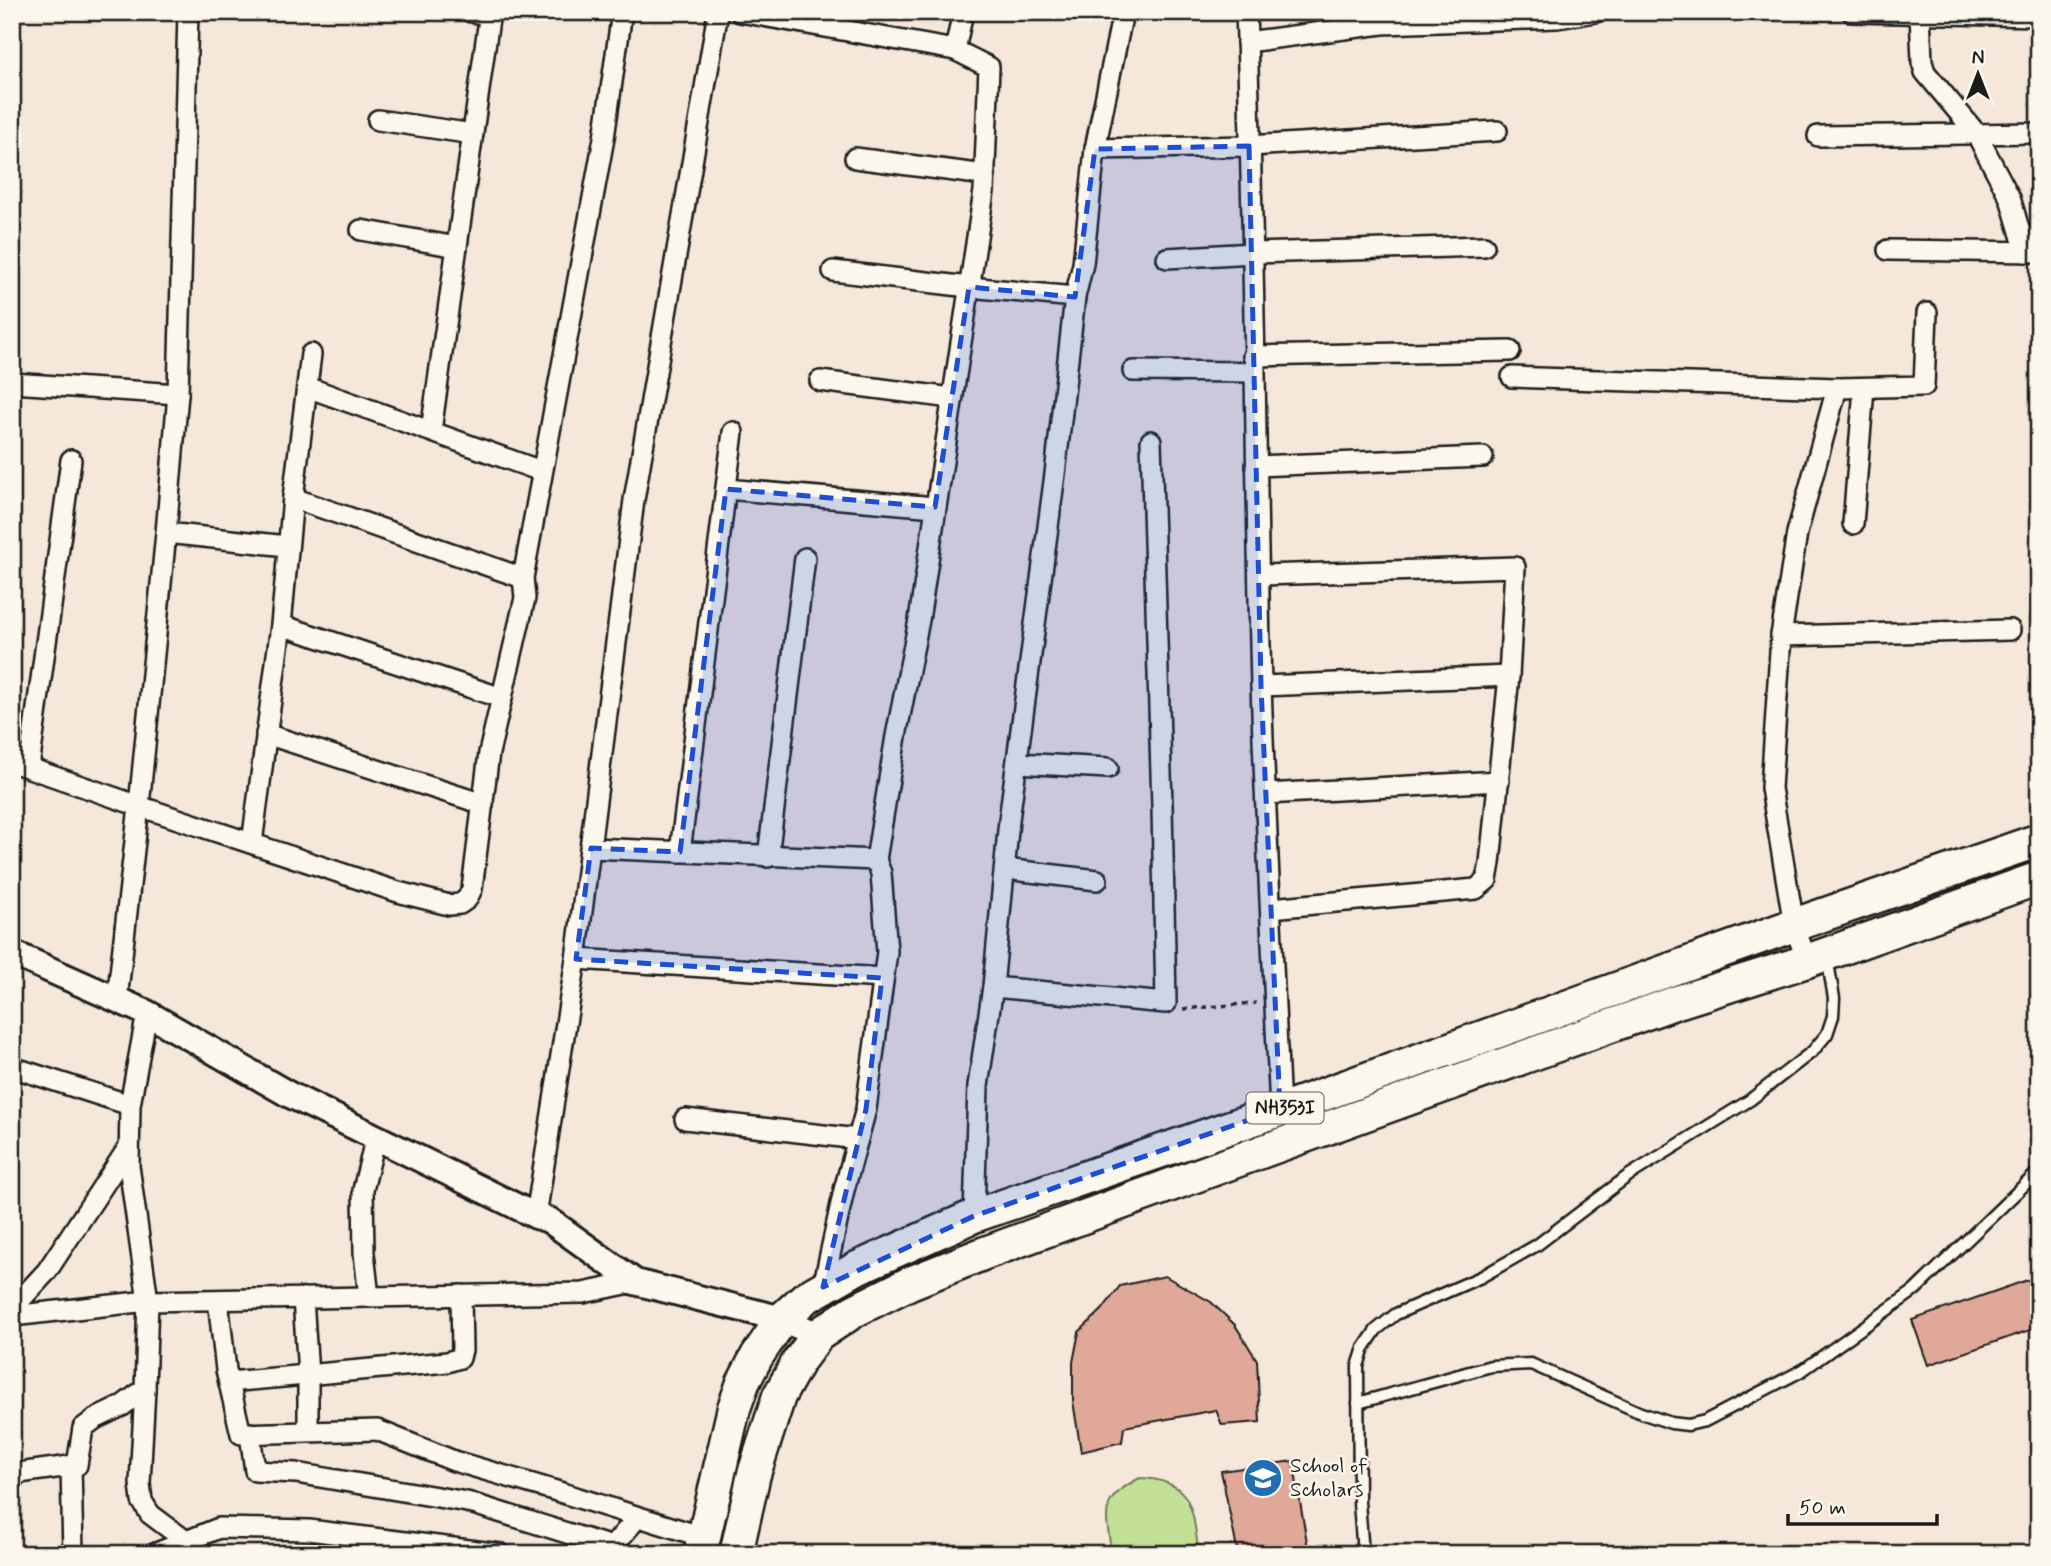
<svg xmlns="http://www.w3.org/2000/svg" width="2051" height="1566" font-family="Mynerve,sans-serif">
<style>
.green{fill:#c4e097;stroke:#707e5a;stroke-width:2}
.building{fill:#e0a898;stroke:#1c1c1c;stroke-width:2}
.lines{fill:none;stroke-linecap:round;stroke-linejoin:round}
.service-casing{stroke:#1c1c1c;stroke-width:15}
.minor-casing{stroke:#1c1c1c;stroke-width:24}
.tertiary-casing{stroke:#1c1c1c;stroke-width:30}
.trunk-casing{stroke:#1c1c1c;stroke-width:37}
.path{stroke:#1c1c1c;stroke-width:3.5;stroke-dasharray:5 5;stroke-linecap:butt}
.service{stroke:#fbf7ec;stroke-width:10}
.minor{stroke:#fbf7ec;stroke-width:19}
.tertiary{stroke:#fbf7ec;stroke-width:24}
.trunk{stroke:#fbf7ec;stroke-width:32}
.marked{fill:#1d4ed8;fill-opacity:0.2;stroke:#1d4ed8;stroke-width:5;stroke-dasharray:14 9;stroke-linejoin:round}
.labels{text-anchor:middle;dominant-baseline:central;stroke-width:5;stroke-linejoin:round;paint-order:stroke}
.shield{fill:#fbf7ec;stroke:#5f5e5a;stroke-width:2}
.shield-label{font-size:19px;font-weight:bold;fill:#1c1c1c}
.poi-label{font-size:21px;fill:#1c1c1c;stroke:#fbf7ec;text-anchor:start}
</style>
<rect width="100%" height="100%" fill="#f6e7db"/>
<filter id="ink" filterUnits="userSpaceOnUse"><feTurbulence type="fractalNoise" baseFrequency=".0143" numOctaves="2"/><feDisplacementMap in="SourceGraphic" scale="14" xChannelSelector="R" yChannelSelector="G"/><feConvolveMatrix kernelMatrix="1 2 1 2 8 2 1 2 1" color-interpolation-filters="sRGB"/></filter>
<g filter="url(#ink)">
<path class="green" d="M1140 1478C1195 1480 1192 1511 1199 1554H1112C1105 1512 1099 1499 1140 1478Z"/>
<g class="building">
<path d="M1165 1276 1211 1302 1235 1325 1257 1360 1260 1422 1222 1425 1216 1410 1124 1427 1122 1442 1081 1452 1073 1401V1362L1079 1332 1102 1310 1120 1286Z"/>
<path d="M2039 1276V1327L1928 1365 1912 1320Z"/>
<path d="M1293 1461 1309 1554H1238L1221 1471Z"/>
</g>
<g class="lines">
<g class="service-casing">
<g id="service">
<path d="M1358 1403 1491 1366 1531 1364 1641 1413 1671 1423 1688 1425 1705 1421 1803 1370 1914 1291 2039 1171"/>
<path d="M1363 1554 1359 1502 1358 1366 1364 1348 1376 1330 1396 1314 1481 1277 1537 1245 1628 1176 1750 1100 1813 1051 1827 1034 1833 1016 1834 998 1827 957"/>
</g>
</g>
<g class="minor-casing">
<g id="minor">
<path d="M471 12 490 15"/>
<path d="M740 12 955 50"/>
<path d="M1246 12C1255 236 1255 461 1261 685 1266 827 1273 968 1280 1109"/>
<path d="M1852 12 2039 16"/>
<path d="M1920 12 1922 62 1925 72 1976 133 2010 198 2026 252"/>
<path d="M1247 42 1382 24 1557 18 1596 12"/>
<path d="M378 120 473 134"/>
<path d="M1818 136 2039 133"/>
<path d="M1095 149 1249 146 1497 131"/>
<path d="M855 158 985 175"/>
<path d="M361 230 457 247"/>
<path d="M1888 250 2038 252"/>
<path d="M1167 258 1253 253 1484 246"/>
<path d="M833 271 969 287 1075 297"/>
<path d="M311 354 293 498 523 578 604 138 622 12"/>
<path d="M1253 356 1510 351"/>
<path d="M1133 371 1254 372"/>
<path d="M1512 377 1837 388 1797 533 1781 636"/>
<path d="M820 381 952 398"/>
<path d="M12 383 178 394"/>
<path d="M307 387 541 471"/>
<path d="M1837 388 1924 386 1927 313"/>
<path d="M431 431 490 12"/>
<path d="M1256 466 1483 457"/>
<path d="M726 489 935 507"/>
<path d="M1853 524 1864 388"/>
<path d="M166 533 287 546"/>
<path d="M1259 575 1515 567 1509 676 1490 863 1487 880 1476 889 1271 908"/>
<path d="M281 625 502 698"/>
<path d="M1261 686 1509 676"/>
<path d="M266 734 483 804"/>
<path d="M12 762 139 806 398 892 449 905 460 904 467 899 472 889 489 753 525 598 523 578"/>
<path d="M1017 763 1108 768"/>
<path d="M29 767 71 460"/>
<path d="M1266 794 1499 781"/>
<path d="M252 843 281 625 293 498"/>
<path d="M591 848 876 860 881 873 887 952 866 1109 844 1190 823 1287"/>
<path d="M680 852 733 432"/>
<path d="M768 857 805 558"/>
<path d="M876 860 896 736 919 620 984 191 989 67 955 50 963 12"/>
<path d="M1005 869 1097 880"/>
<path d="M576 959 883 978"/>
<path d="M1807 961 1794 925 1771 788 1781 636 2010 630"/>
<path d="M993 987 1166 1003 1162 806 1151 441"/>
<path d="M117 1000 139 806 166 533 178 394 188 12"/>
<path d="M12 1067 130 1105"/>
<path d="M685 1119 858 1139"/>
<path d="M536 1216 576 959 634 500 718 12"/>
<path d="M974 1216 978 1086 993 987 1009 820 1055 474 1075 297 1083 264 1095 149 1123 12"/>
<path d="M369 1297 364 1253 363 1190 376 1136"/>
<path d="M303 1298 308 1375V1431"/>
<path d="M218 1300 226 1370 241 1434 377 1430 454 1461 553 1490 703 1537"/>
<path d="M12 1309 47 1271 128 1148"/>
<path d="M12 1316 148 1301 583 1293 635 1282"/>
<path d="M229 1382 447 1362 460 1358 462 1350 461 1295"/>
<path d="M145 1389 140 1483 142 1501 150 1514 186 1541"/>
<path d="M250 1433 255 1471 296 1473 467 1502 612 1547"/>
<path d="M71 1465 73 1554"/>
<path d="M12 1481 19 1473 77 1465 83 1428 95 1419 122 1406 145 1389 148 1301 129 1166 130 1105 147 1013"/>
<path d="M154 1554 219 1528 309 1530 501 1554"/>
<path d="M606 1554 638 1517"/>
</g>
</g>
<g class="tertiary-casing">
<path id="tertiary" d="M12 953 147 1013 288 1094 536 1216 549 1220 635 1282 782 1319 818 1335"/>
</g>
<g class="trunk-casing">
<g id="trunk">
<path d="M700 1554 734 1408 743 1383 757 1356 782 1319 805 1298 857 1268 974 1216 1294 1105 1794 925 2039 840"/>
<path d="M736 1554 754 1474 779 1396 798 1362 818 1335 854 1311 910 1283 985 1253 1269 1149 1674 1003 1807 961 2039 878"/>
</g>
</g>
<path class="path" d="M1183 1009 1256 1003"/>
<use href="#service" class="service"/>
<use href="#minor" class="minor"/>
<use href="#tertiary" class="tertiary"/>
<use href="#trunk" class="trunk"/>
</g>
</g>
<path class="marked" d="M1249 146 1261 686 1280 1109 974 1216 823 1287 866 1109 882 978 576 959 591 848 680 852 726 489 935 507 969 287 1075 297 1095 149Z"/>
<defs>
<g id="school-disc" transform="scale(2.0125)"><circle r="9.5" fill="#1f6fb2" stroke="#fbf7ec"/><path d="M0-5L7-2L0 1L-7-2ZM-4 1L0 2.5L4 1V4Q0 6-4 4Z" fill="#fff"/></g>
</defs>
<g fill-rule="evenodd">
<use href="#school-disc" x="1263" y="1478"/>
</g>
<g class="labels">
<rect class="shield" x="1246.5" y="1092.5" width="77" height="31" rx="5"/>
<g class="shield-label">
<text x="1285" y="1108">NH353I</text>
</g>
<g class="poi-label">
<text x="1290" y="1466">School of<tspan x="1290" dy="24">Scholars</tspan></text>
</g>
</g>
<rect width="2051" height="1566" fill="none" stroke="#fbf7ec" stroke-width="42"/>
<rect x="21" y="21" width="2009" height="1524" fill="none" stroke="#1c1c1c" stroke-width="2.5" filter="url(#ink)"/>
<g transform="translate(1978 74)" stroke="#fbf7ec" stroke-width="5" paint-order="stroke">
<path d="M0-5L12 26L0 18L-12 26Z" fill="#1c1c1c"/>
<text y="-10" font-size="19" font-weight="bold" text-anchor="middle" fill="#1c1c1c">N</text>
</g>
<path d="M1788 1514v10h149v-10" fill="none" stroke="#1c1c1c" stroke-width="3.5"/>
<text x="1799" y="1514" font-size="21" fill="#1c1c1c" stroke="#fbf7ec" stroke-width="5" paint-order="stroke">50 m</text>
</svg>
